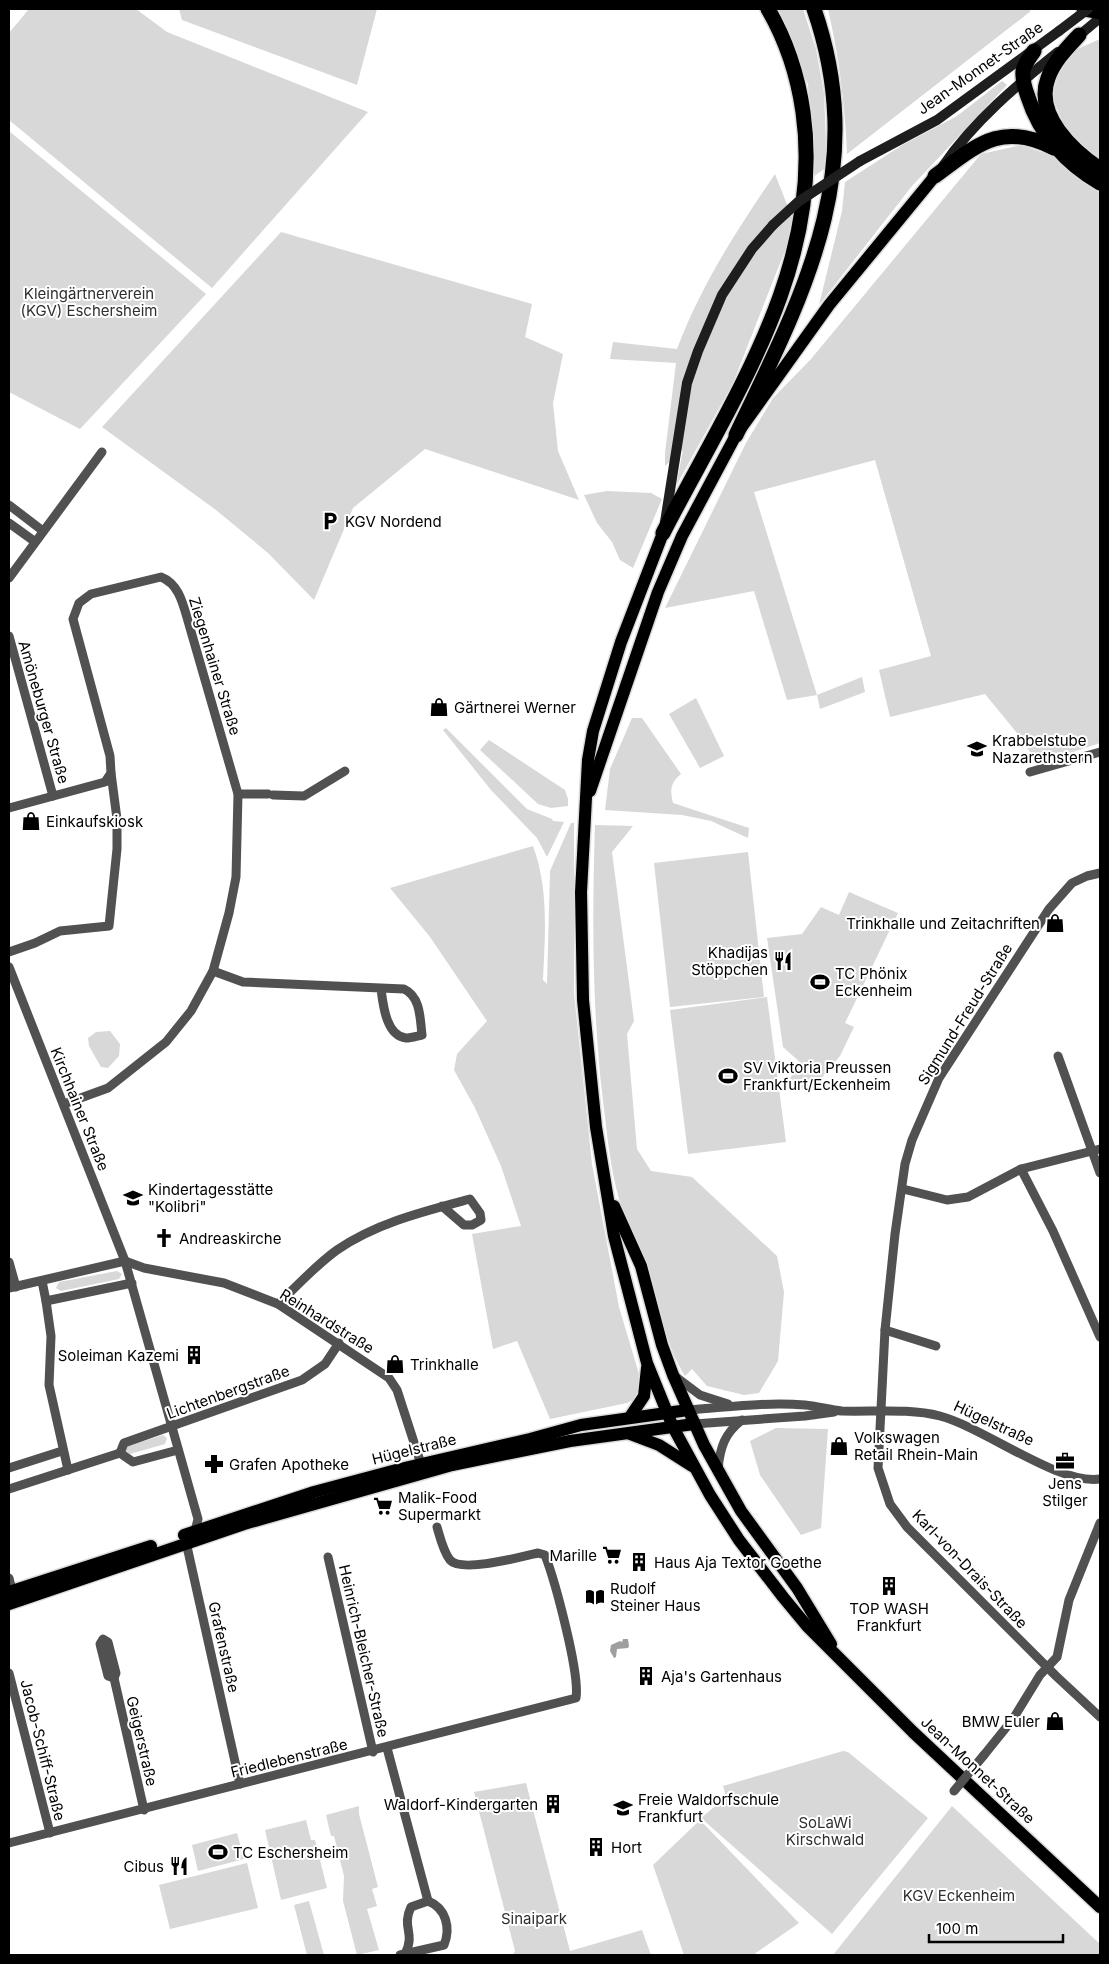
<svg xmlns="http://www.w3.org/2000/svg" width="1109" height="1964" font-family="Inter,sans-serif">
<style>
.green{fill:#d8d8d8}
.water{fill:#9f9f9f}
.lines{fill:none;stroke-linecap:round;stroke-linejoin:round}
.primary-casing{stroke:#dbdbdb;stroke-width:15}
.highway-casing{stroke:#dbdbdb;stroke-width:18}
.street{stroke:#515151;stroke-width:9}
.secondary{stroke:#1e1e1e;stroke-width:10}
.primary{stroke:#000;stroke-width:12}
.highway{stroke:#000;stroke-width:15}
.street-bridge{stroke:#515151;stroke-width:9}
.secondary-bridge{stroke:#1e1e1e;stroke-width:10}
.labels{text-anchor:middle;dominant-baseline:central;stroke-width:4;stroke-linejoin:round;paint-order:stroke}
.street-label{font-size:15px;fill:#000;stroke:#fff}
.park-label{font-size:15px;fill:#2f2f2f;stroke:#fff}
.poi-label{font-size:15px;fill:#000;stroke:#fff;text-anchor:start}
</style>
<rect width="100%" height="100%" fill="#fff"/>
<g class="green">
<path d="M29 9H136L167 32 368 112 212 288 9 120V33Z"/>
<path d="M179 9H377L357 85 182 20Z"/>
<path d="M774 9H803L816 49 824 93 827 167 813 177 808 84Z"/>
<path d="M828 9H1025L1031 11 847 154C845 104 839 57 828 9Z"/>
<path d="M1100 39V162L1067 133 1052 96 1060 69 1073 51Z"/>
<path d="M1002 81 1007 85 912 186 819 305 842 211 845 182 904 144 957 116Z"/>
<path d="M9 131 206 294 80 429 9 392Z"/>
<path d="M1021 145 1053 156 1100 193V743L1037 764 1022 739 985 694 890 717 879 670 931 656 875 460 754 492 817 695 862 677 865 692 820 709 817 695 787 700 754 591 665 608 746 443 773 398 811 359 981 154Z"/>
<path d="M775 174 795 225 733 383 676 486 683 450 665 466V453L676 363 610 359 613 342 677 349C701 285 737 230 775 174Z"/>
<path d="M281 232 532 304 525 337 563 354 553 403 558 451 579 500 425 449 353 508 314 600 268 553 216 510 102 427Z"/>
<path d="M607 491 651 493 662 499 633 568 620 560 612 542 597 523 584 495Z"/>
<path d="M696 698 724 756 700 768 669 714Z"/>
<path d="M632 718H642L681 774C670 783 670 790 673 803L749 828 748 838 711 821 682 815 605 810 610 769Z"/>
<path d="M446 728 527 809 552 819 553 821 564 822 547 857 537 838 491 790 443 730Z"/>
<path d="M489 740 565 790 568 799V806L551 808 538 804 480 750Z"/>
<path d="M571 823H574V993L592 1164 619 1307 639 1374 638 1397 627 1403 550 1419 517 1341 493 1349 472 1234 521 1226 501 1166 475 1108 454 1070 457 1054 487 1021 430 937 390 888 533 846C549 890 545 934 543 980L547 984 550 871Z"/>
<path d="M595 825 633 826 612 852 634 1021 627 1034 637 1149 651 1171 692 1177 777 1256 784 1292 778 1361 759 1393 744 1395 707 1386 692 1369 685 1376C665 1345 661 1307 649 1273 640 1247 626 1225 619 1199 610 1167 607 1133 603 1101 592 1009 592 918 595 825Z"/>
<path d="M748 852 764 997 670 1007 654 863Z"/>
<path d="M849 892 898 913 845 1023 854 1027 840 1056 808 1094 790 1078 802 1064 783 1047 767 938 802 934 821 907 839 915Z"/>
<path d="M767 997 786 1142 688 1154 670 1010Z"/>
<path d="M110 1031 120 1044 119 1056 108 1068 101 1067 89 1046 88 1038 96 1032Z"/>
<path d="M117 1271 122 1274 119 1279 61 1291 56 1288 59 1282Z"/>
<path d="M776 1428 828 1429 821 1528 801 1535 760 1475 750 1441Z"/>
<path d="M163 1435 167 1438 165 1444 130 1454 125 1451 127 1446Z"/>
<path d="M843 1751 848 1752 928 1818 832 1934 701 1818 726 1797 723 1786Z"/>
<path d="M526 1783 570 1951 642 1930 651 1955H513L515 1951 474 1792Z"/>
<path d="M359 1806V1814L378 1887 372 1889 377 1906 367 1909 379 1950 357 1955 343 1901 344 1876 334 1836H331L326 1815Z"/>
<path d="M952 1806 1100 1944V1955H833Z"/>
<path d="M306 1820 311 1840H315L327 1888 281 1900 265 1830Z"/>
<path d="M700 1820 799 1923 753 1955H684L653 1865Z"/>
<path d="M237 1833 244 1859 198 1871 192 1845Z"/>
<path d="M247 1863 258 1908 170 1929 159 1885Z"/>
<path d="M309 1901 324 1955H307L294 1905Z"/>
</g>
<path class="water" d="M623 1639H628L629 1646 628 1648 617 1649 616 1657 614 1658 610 1651 611 1645 620 1641 622 1642Z"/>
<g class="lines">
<g class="primary-casing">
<g id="primary">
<path d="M663 533 621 642 593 731 588 760 581 892 583 1000 596 1127 614 1236 647 1363 673 1427 710 1495 739 1540 783 1597 807 1626 913 1732 1100 1907"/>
<path d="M590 791 658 592 682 536 736 435 829 305 935 176"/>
<path d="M614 1206 641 1266 662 1345 673 1375 704 1445 741 1511 797 1588 831 1644"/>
<path d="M630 1417 644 1396 647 1368"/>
<path d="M630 1434 659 1445 692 1466"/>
<path d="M184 1535 314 1492 400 1469 530 1439 581 1425 688 1410"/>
<path d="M9 1592 151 1546"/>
<path d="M9 1604 244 1524 452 1465 570 1441 694 1424"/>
</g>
</g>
<g class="highway-casing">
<g id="highway">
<path d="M1084 9 1100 12"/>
<path d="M1079 35C1067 48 1054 61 1048 78 1034 115 1073 151 1100 169"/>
<path d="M1034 51C1030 57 1024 64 1023 71 1022 80 1025 89 1028 97 1040 135 1067 164 1100 183"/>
<path d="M935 176C977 145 1001 121 1054 148"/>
<path d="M736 435C804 293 870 171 814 9"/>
<path d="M663 533C730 402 825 267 803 112 798 77 786 40 768 9"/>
</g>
</g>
<g class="street">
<path d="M9 505 43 531"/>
<path d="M9 523 34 541"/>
<path d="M9 578 102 452"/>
<path d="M9 636 53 796"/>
<path d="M1030 772 1100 752"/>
<path d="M238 794H268"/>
<path d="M273 795 304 796 345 771"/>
<path d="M9 808 105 782 111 773 110 756 73 619 79 603 91 594 161 577C179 584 183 604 188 621L238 794 236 877 229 913 213 971 191 1011 166 1042 108 1088 64 1104"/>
<path d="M1100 873 1087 876 1072 883 1049 909 939 1078 912 1140 905 1164 895 1234 885 1330 878 1468 890 1504 907 1527 1056 1676 1100 1717"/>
<path d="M9 952 35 943 60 931 109 926 117 849V819L111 773"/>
<path d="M9 967 125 1261 198 1519 195 1531 186 1542 240 1784"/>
<path d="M213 971 243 982 404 989C421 997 420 1019 422 1035 417 1036 411 1038 406 1038 386 1036 383 1004 381 989"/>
<path d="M1058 1056 1100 1173"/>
<path d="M1021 1169 1053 1231 1100 1337"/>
<path d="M903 1189 947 1200 968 1197 1021 1169 1100 1149"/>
<path d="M9 1262 16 1287"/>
<path d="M42 1281 46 1301 132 1283"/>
<path d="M9 1288 125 1261 144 1268 224 1283 278 1304 389 1378 397 1390 421 1464"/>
<path d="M46 1301 51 1336 49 1385 68 1470"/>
<path d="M278 1304C297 1286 316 1265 337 1250 376 1223 425 1211 470 1199L480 1213 481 1220 472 1225H464L442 1206"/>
<path d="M885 1330 936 1346"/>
<path d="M676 1377 700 1395 728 1404"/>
<path d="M688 1410C726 1407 766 1402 805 1405 817 1406 830 1410 842 1411 874 1412 909 1408 940 1416 985 1428 1058 1485 1100 1479"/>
<path d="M694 1424 805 1416 834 1412"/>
<path d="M120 1453 124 1443 302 1380 325 1364 339 1343"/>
<path d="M9 1468 62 1451"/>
<path d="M718 1469C720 1447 725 1433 742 1420"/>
<path d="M9 1489 120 1453 133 1462 178 1450"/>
<path d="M328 1557 373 1752"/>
<path d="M9 1578 12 1590"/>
<path d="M103 1639 108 1642 116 1673 114 1678 108 1676 100 1644Z"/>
<path d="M9 1673 50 1833"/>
<path d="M114 1678 144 1810"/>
<path d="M387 1748 428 1901"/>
<path d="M984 1755 1013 1719 1040 1675 1057 1657 1069 1600 1100 1523"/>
<path d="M9 1843 576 1698C580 1673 555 1581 545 1555L538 1553C521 1557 461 1573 450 1560 443 1551 440 1537 437 1527"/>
<path d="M400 1955 444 1945C451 1928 446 1908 428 1901L411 1907C401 1928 416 1932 405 1954"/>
</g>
<g class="secondary">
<path d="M1076 38 1100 18"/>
<path d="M860 161 937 120 1059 31"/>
<path d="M943 166C974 121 1017 85 1058 52"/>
<path d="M665 522 687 383 698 351 722 295 752 249 773 225"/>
</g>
<use href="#primary" class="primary"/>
<use href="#highway" class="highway"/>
<path class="street-bridge" d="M954 1791 984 1755"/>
<g class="secondary-bridge">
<path d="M1059 31 1088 9"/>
<path d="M773 225 798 202 860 161"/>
</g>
</g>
<defs>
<g id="parking-bare" transform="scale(1.5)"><path d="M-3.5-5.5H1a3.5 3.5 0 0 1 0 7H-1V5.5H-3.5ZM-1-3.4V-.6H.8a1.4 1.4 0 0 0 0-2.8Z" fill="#000" stroke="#fff" stroke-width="2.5" paint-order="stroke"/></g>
<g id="shop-bare" transform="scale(1.5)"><path d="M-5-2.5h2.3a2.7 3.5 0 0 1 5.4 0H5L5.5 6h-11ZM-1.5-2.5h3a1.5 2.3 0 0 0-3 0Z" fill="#000" stroke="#fff" stroke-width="2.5" paint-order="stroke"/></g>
<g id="school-bare" transform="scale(1.5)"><path d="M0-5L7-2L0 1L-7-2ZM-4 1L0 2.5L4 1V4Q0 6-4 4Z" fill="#000" stroke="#fff" stroke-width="2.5" paint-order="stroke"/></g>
<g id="restaurant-bare" transform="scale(1.5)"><path d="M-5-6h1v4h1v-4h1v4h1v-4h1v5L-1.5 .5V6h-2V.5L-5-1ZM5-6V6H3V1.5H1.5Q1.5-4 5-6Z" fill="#000" stroke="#fff" stroke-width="2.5" paint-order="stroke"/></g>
<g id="stadium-bare" transform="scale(1.5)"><path d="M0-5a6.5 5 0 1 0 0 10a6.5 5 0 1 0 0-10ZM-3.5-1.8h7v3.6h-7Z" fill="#000" stroke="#fff" stroke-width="2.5" paint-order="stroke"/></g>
<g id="church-bare" transform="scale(1.5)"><path d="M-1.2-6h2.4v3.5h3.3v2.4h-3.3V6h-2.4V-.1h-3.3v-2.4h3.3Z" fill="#000" stroke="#fff" stroke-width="2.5" paint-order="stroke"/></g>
<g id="building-bare" transform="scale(1.5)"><path d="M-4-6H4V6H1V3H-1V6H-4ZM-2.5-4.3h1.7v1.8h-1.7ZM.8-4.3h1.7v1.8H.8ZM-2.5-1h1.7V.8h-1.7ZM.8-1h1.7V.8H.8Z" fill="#000" stroke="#fff" stroke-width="2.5" paint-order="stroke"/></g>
<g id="office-bare" transform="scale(1.5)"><path d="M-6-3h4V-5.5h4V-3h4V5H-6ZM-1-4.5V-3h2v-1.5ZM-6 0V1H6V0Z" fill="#000" stroke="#fff" stroke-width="2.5" paint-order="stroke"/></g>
<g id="pharmacy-bare" transform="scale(1.5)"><path d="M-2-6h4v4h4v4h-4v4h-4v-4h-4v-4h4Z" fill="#000" stroke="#fff" stroke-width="2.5" paint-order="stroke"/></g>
<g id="supermarket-bare" transform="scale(1.5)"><path d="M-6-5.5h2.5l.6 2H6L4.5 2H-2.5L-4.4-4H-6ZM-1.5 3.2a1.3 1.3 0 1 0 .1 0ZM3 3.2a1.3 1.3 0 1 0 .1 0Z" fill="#000" stroke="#fff" stroke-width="2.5" paint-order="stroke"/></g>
<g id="library-bare" transform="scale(1.5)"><path d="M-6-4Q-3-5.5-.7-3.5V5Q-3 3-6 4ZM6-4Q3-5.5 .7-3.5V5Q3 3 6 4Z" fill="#000" stroke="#fff" stroke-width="2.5" paint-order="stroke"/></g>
</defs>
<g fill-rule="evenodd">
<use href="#parking-bare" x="330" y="521"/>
<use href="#shop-bare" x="439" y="707"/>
<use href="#school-bare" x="977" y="749"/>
<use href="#shop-bare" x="31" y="821"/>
<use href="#shop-bare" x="1055" y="923"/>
<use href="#restaurant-bare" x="783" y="961"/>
<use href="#stadium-bare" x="820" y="982"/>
<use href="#stadium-bare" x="728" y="1076"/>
<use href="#school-bare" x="133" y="1198"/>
<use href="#church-bare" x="164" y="1238"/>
<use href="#building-bare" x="194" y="1355"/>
<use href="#shop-bare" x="395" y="1364"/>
<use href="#shop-bare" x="839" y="1446"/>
<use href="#office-bare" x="1065" y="1461"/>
<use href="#pharmacy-bare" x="214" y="1464"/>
<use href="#supermarket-bare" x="383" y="1506"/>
<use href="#supermarket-bare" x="612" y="1555"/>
<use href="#building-bare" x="639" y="1562"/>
<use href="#building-bare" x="889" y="1586"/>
<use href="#library-bare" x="595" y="1597"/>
<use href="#building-bare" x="646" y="1676"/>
<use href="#shop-bare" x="1055" y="1721"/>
<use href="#building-bare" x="553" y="1804"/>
<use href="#school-bare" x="623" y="1808"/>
<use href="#building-bare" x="596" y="1847"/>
<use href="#stadium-bare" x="218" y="1852"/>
<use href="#restaurant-bare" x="179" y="1866"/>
</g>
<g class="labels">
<g class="street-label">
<text transform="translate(980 68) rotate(-35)">Jean-Monnet-Straße</text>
<text transform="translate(215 666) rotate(73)">Ziegenhainer Straße</text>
<text transform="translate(44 712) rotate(74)">Amöneburger Straße</text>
<text transform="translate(965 1014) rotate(-58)">Sigmund-Freud-Straße</text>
<text transform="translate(80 1109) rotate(68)">Kirchhainer Straße</text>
<text transform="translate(327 1321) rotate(32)">Reinhardstraße</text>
<text transform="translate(228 1392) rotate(-20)">Lichtenbergstraße</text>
<text transform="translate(994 1423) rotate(25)">Hügelstraße</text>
<text transform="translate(414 1449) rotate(-14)">Hügelstraße</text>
<text transform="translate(970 1569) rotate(46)">Karl-von-Drais-Straße</text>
<text transform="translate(224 1647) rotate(77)">Grafenstraße</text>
<text transform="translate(364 1651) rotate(77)">Heinrich-Bleicher-Straße</text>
<text transform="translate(142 1741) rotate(77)">Geigerstraße</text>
<text transform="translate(43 1750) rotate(76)">Jacob-Schiff-Straße</text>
<text transform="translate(289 1758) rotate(-14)">Friedlebenstraße</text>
<text transform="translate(978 1770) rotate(43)">Jean-Monnet-Straße</text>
</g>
<g class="park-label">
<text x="89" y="293">Kleingärtnerverein<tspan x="89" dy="17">(KGV) Eschersheim</tspan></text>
<text x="825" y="1822">SoLaWi<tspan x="825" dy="17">Kirschwald</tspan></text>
<text x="959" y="1895">KGV Eckenheim</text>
<text x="534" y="1918">Sinaipark</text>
</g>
<g class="poi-label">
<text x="345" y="521">KGV Nordend</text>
<text x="454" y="707">Gärtnerei Werner</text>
<text x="992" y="740">Krabbelstube<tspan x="992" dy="17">Nazarethstern</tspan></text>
<text x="46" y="821">Einkaufskiosk</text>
<text x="1040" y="923" text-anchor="end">Trinkhalle und Zeitachriften</text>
<text x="768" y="952" text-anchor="end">Khadijas<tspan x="768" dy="17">Stöppchen</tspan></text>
<text x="835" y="973">TC Phönix<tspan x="835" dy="17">Eckenheim</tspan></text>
<text x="743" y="1067">SV Viktoria Preussen<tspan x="743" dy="17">Frankfurt/Eckenheim</tspan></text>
<text x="148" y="1189">Kindertagesstätte<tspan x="148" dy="17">"Kolibri"</tspan></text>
<text x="179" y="1238">Andreaskirche</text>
<text x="179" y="1355" text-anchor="end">Soleiman Kazemi</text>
<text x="410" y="1364">Trinkhalle</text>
<text x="854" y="1437">Volkswagen<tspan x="854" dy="17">Retail Rhein-Main</tspan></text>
<text x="229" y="1464">Grafen Apotheke</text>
<text x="1065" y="1483" text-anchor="middle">Jens<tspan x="1065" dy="17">Stilger</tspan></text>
<text x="398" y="1497">Malik-Food<tspan x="398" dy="17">Supermarkt</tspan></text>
<text x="597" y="1555" text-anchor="end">Marille</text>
<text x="654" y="1562">Haus Aja Textor Goethe</text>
<text x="610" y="1588">Rudolf<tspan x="610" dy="17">Steiner Haus</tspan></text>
<text x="889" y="1608" text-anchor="middle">TOP WASH<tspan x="889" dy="17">Frankfurt</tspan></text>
<text x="661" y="1676">Aja's Gartenhaus</text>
<text x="1040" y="1721" text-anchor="end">BMW Euler</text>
<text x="638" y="1799">Freie Waldorfschule<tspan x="638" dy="17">Frankfurt</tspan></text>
<text x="538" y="1804" text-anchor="end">Waldorf-Kindergarten</text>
<text x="611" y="1847">Hort</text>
<text x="233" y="1852">TC Eschersheim</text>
<text x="164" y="1866" text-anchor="end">Cibus</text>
</g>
</g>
<rect width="1109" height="1964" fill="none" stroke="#000000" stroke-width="20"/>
<path d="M929 1934v8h134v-8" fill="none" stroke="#000000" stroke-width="2.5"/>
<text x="936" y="1934" font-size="15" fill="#000000" stroke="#ffffff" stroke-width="4" paint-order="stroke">100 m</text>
</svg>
